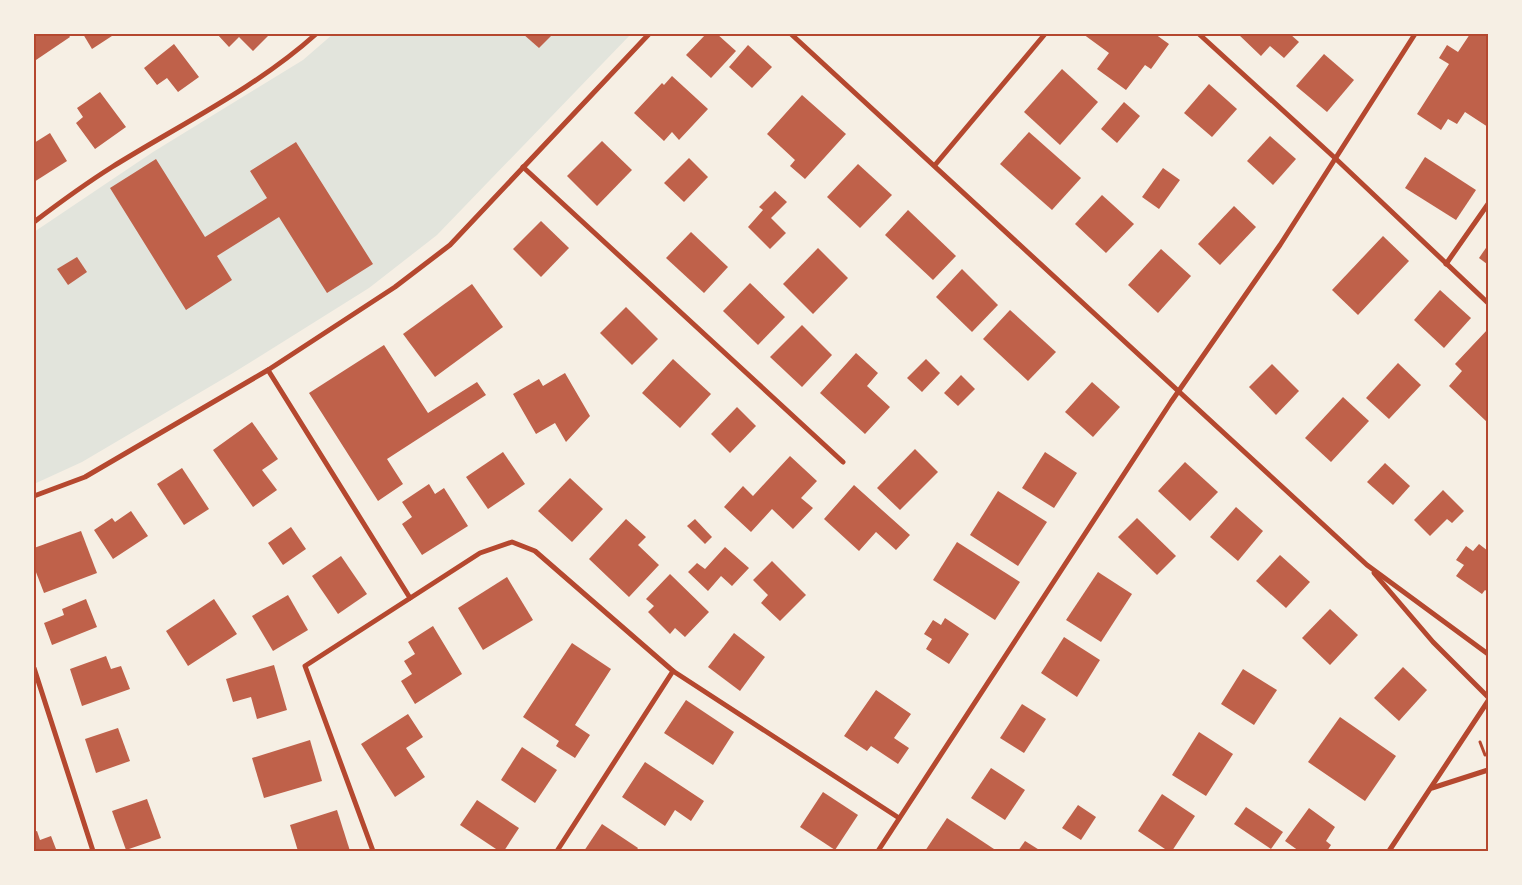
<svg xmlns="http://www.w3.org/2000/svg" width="1522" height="885" font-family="'Open Sans',sans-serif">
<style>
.green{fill:#e2e4dc}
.building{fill:#bf614a}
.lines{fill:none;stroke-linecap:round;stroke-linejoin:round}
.path{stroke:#b5482f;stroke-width:3}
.minor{stroke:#b5482f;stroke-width:5}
.neatline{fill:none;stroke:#b5482f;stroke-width:2}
</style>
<rect width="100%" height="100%" fill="#f6efe4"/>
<path class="green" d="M333 34H631L437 235 369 288 233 373 82 462 34 484V232L153 152 303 60Z"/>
<g class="building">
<path d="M34 34H68L70 37 36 60 34 56Z"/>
<path d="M83 34H115L92 49Z"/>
<path d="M217 34H270L253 51 239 37 229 47Z"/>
<path d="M523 34H553L539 48Z"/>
<path d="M706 34H717L736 51 711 78 686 55Z"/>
<path d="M1083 34H1155L1169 44 1151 69 1145 65 1126 90 1097 69 1109 53Z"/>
<path d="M1238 34H1290L1299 42 1284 58 1270 46 1261 56Z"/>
<path d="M1470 34H1488V127L1465 112 1457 124 1448 119 1441 130 1417 114 1449 64 1439 58 1447 45 1458 52Z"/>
<path d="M174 44 199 77 178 92 167 78 157 85 144 68Z"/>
<path d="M748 45 772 67 752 88 729 67Z"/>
<path d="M1324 54 1354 80 1327 112 1296 86Z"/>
<path d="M1062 69 1098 102 1060 145 1024 112Z"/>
<path d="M672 76 708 109 679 140 672 132 664 141 634 113 662 83 664 85Z"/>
<path d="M1209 84 1237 109 1212 137 1184 113Z"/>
<path d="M100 92 126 127 95 149 76 123 83 117 77 108Z"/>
<path d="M802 95 846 134 805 179 790 166 795 160 767 134Z"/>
<path d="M1124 102 1140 116 1117 143 1101 129Z"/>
<path d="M1029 132 1081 178 1052 210 1000 164Z"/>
<path d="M50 133 67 161 34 182V143Z"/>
<path d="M1270 136 1296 159 1273 185 1247 161Z"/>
<path d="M602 141 632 170 597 206 567 176Z"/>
<path d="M296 142 373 264 327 293 279 217 217 256 232 280 186 310 110 188 156 159 205 237 267 198 250 171Z"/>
<path d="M1425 157 1476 190 1456 220 1405 188Z"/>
<path d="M689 158 708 177 684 202 664 183Z"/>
<path d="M858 164 892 195 860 228 827 197Z"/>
<path d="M1163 168 1180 180 1159 209 1142 197Z"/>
<path d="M775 191 787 202 771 218 786 233 770 249 748 227 763 210 759 207Z"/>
<path d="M1102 195 1134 224 1106 253 1075 224Z"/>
<path d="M1234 206 1256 227 1220 265 1198 244Z"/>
<path d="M908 210 956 256 933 280 885 235Z"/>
<path d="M541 221 569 248 541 277 513 249Z"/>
<path d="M691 232 728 267 704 293 666 258Z"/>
<path d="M1383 236 1409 261 1358 315 1332 290Z"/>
<path d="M1488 245V261L1487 264 1479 258Z"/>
<path d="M818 248 848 278 813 314 783 284Z"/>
<path d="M1161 249 1191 276 1158 313 1128 285Z"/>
<path d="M77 257 87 272 68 285 57 269Z"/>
<path d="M962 269 998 305 972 332 936 297Z"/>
<path d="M750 283 785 317 758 345 723 311Z"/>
<path d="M472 284 503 327 435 377 403 334Z"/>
<path d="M1440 290 1471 318 1444 348 1414 320Z"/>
<path d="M626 307 658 339 632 365 600 333Z"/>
<path d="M1010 310 1056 352 1028 381 983 339Z"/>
<path d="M802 325 832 355 802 387 770 357Z"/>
<path d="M1488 329V420L1487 422 1449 386 1462 371 1455 364Z"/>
<path d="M384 345 428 413 477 382 486 395 387 459 403 484 378 501 309 393Z"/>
<path d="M856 353 878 373 867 386 890 407 865 434 820 393Z"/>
<path d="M673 359 711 394 680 428 642 393Z"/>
<path d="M926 359 940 373 922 392 907 378Z"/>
<path d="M1398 363 1421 385 1389 419 1366 398Z"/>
<path d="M1272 364 1299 391 1276 415 1249 387Z"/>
<path d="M565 373 590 416 566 442 555 423 536 434 513 394 539 379 543 386Z"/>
<path d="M961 375 975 389 958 406 944 393Z"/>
<path d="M1092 382 1120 407 1093 437 1065 412Z"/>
<path d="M1343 397 1369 421 1331 462 1305 438Z"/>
<path d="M737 407 756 426 730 453 711 434Z"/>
<path d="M252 422 278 459 262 470 277 490 253 507 213 450Z"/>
<path d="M915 449 938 472 900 510 877 488Z"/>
<path d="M503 452 525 484 488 509 466 477Z"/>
<path d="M1045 452 1077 473 1054 508 1022 488Z"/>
<path d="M790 456 817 481 801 498 813 508 793 529 772 509 751 532 724 507 743 486 753 496Z"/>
<path d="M1185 462 1218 492 1190 521 1158 491Z"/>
<path d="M1385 463 1410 486 1393 505 1367 482Z"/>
<path d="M182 468 209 509 184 525 157 484Z"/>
<path d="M570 478 603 509 572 542 538 511Z"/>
<path d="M429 484 435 494 444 488 468 526 422 555 402 524 412 517 402 502Z"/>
<path d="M854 485 910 535 896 550 876 532 859 551 824 519Z"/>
<path d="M1443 490 1464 511 1452 523 1447 519 1430 536 1414 520Z"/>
<path d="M998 491 1047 522 1018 566 970 535Z"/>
<path d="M1236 507 1263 531 1238 561 1210 537Z"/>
<path d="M131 511 148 536 113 559 94 530 112 518 115 522Z"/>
<path d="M1137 518 1176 556 1157 575 1118 537Z"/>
<path d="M626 519 646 537 638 545 659 565 629 597 589 559Z"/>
<path d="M695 519 712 537 705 544 687 526Z"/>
<path d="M291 527 306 549 283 565 268 543Z"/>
<path d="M81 531 97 573 44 593 34 567V548Z"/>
<path d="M957 542 1020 582 995 620 933 580Z"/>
<path d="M1479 544 1488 551V592L1485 590 1482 594 1456 576 1464 565 1456 560 1466 546 1473 551Z"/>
<path d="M725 547 749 568 732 586 721 576 708 591 688 572 697 563 705 569Z"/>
<path d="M1280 555 1310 582 1286 608 1256 581Z"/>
<path d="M341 556 367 594 338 614 312 576Z"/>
<path d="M772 561 806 595 780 621 761 603 768 595 753 580Z"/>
<path d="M1098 572 1132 594 1101 642 1066 620Z"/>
<path d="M670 574 709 612 685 637 675 628 670 634 648 612 654 606 646 599Z"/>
<path d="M507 577 533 620 483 650 458 608Z"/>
<path d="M288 595 308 630 273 651 252 616Z"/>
<path d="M86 599 97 627 52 645 44 623 64 615 62 609Z"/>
<path d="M214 599 237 634 188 666 166 631Z"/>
<path d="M1330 609 1358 635 1330 665 1302 638Z"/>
<path d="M945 618 969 634 949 664 926 649 932 639 924 634 933 620 941 625Z"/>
<path d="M433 626 462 674 415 704 401 681 412 674 404 661 415 654 408 642Z"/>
<path d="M734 633 765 657 740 691 708 667Z"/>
<path d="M1064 637 1100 660 1077 697 1041 673Z"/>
<path d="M572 643 611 669 575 725 590 735 575 758 556 746 559 741 523 717Z"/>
<path d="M106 656 111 669 121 666 130 689 82 706 70 669Z"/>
<path d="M274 665 287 710 257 719 251 697 233 702 226 679Z"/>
<path d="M1403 667 1427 690 1399 721 1374 698Z"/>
<path d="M1243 669 1277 690 1254 725 1221 704Z"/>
<path d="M876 690 911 714 894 738 909 748 898 764 871 746 867 751 844 736Z"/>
<path d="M686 700 734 732 713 765 664 733Z"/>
<path d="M1022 704 1046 719 1024 753 1000 738Z"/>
<path d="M408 714 423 737 406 748 425 777 395 797 361 744Z"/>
<path d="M1340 717 1396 756 1365 801 1308 762Z"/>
<path d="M118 728 130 761 96 773 85 739Z"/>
<path d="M1199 732 1233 754 1206 796 1172 775Z"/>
<path d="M310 740 322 781 264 798 252 758Z"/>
<path d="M522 747 557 770 535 803 501 780Z"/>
<path d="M645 762 704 801 691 821 675 810 665 826 622 797Z"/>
<path d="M991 768 1025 790 1005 820 971 798Z"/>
<path d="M823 792 858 815 835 850 800 827Z"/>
<path d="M1162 794 1195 816 1172 851H1168L1138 831Z"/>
<path d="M147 799 161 838 126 850 112 811Z"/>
<path d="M477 800 519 828 504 851H499L460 825Z"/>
<path d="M1078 805 1096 817 1081 840 1062 828Z"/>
<path d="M1246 807 1283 832 1271 849 1234 824Z"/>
<path d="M1309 808 1335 827 1326 841 1331 845 1327 851H1299L1285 841Z"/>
<path d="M337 810 350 851H298L290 825Z"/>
<path d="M947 818 997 851H925Z"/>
<path d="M602 824 638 848 636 851H584Z"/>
<path d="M37 831 40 840 51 836 56 849 34 851V832Z"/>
<path d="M1025 841 1041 851H1018Z"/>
</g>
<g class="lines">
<path class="path" d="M1480 742 1485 755"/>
<g class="minor">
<path d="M791 34 1367 565 1488 654"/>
<path d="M1199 34 1335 158 1488 303"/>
<path d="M935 165 1045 34"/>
<path d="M523 167 843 462"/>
<path d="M34 222C59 203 85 184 112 167 181 124 256 88 316 34"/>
<path d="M1446 264 1488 204"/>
<path d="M268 370 410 598"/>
<path d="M34 496 85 477 268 370 395 287 450 245 649 34"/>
<path d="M1374 573 1433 642 1488 697"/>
<path d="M34 668 93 851"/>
<path d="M673 671 899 818"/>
<path d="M1432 788 1488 770"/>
<path d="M373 851 305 666 480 553 512 542 535 551 673 671 557 851"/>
<path d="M878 851 1171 402 1280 245 1415 34"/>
<path d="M1389 851 1488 701"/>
</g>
</g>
<rect width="1522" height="885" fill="none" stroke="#f6efe4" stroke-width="70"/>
<rect x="35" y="35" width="1452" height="815" class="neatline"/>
</svg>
